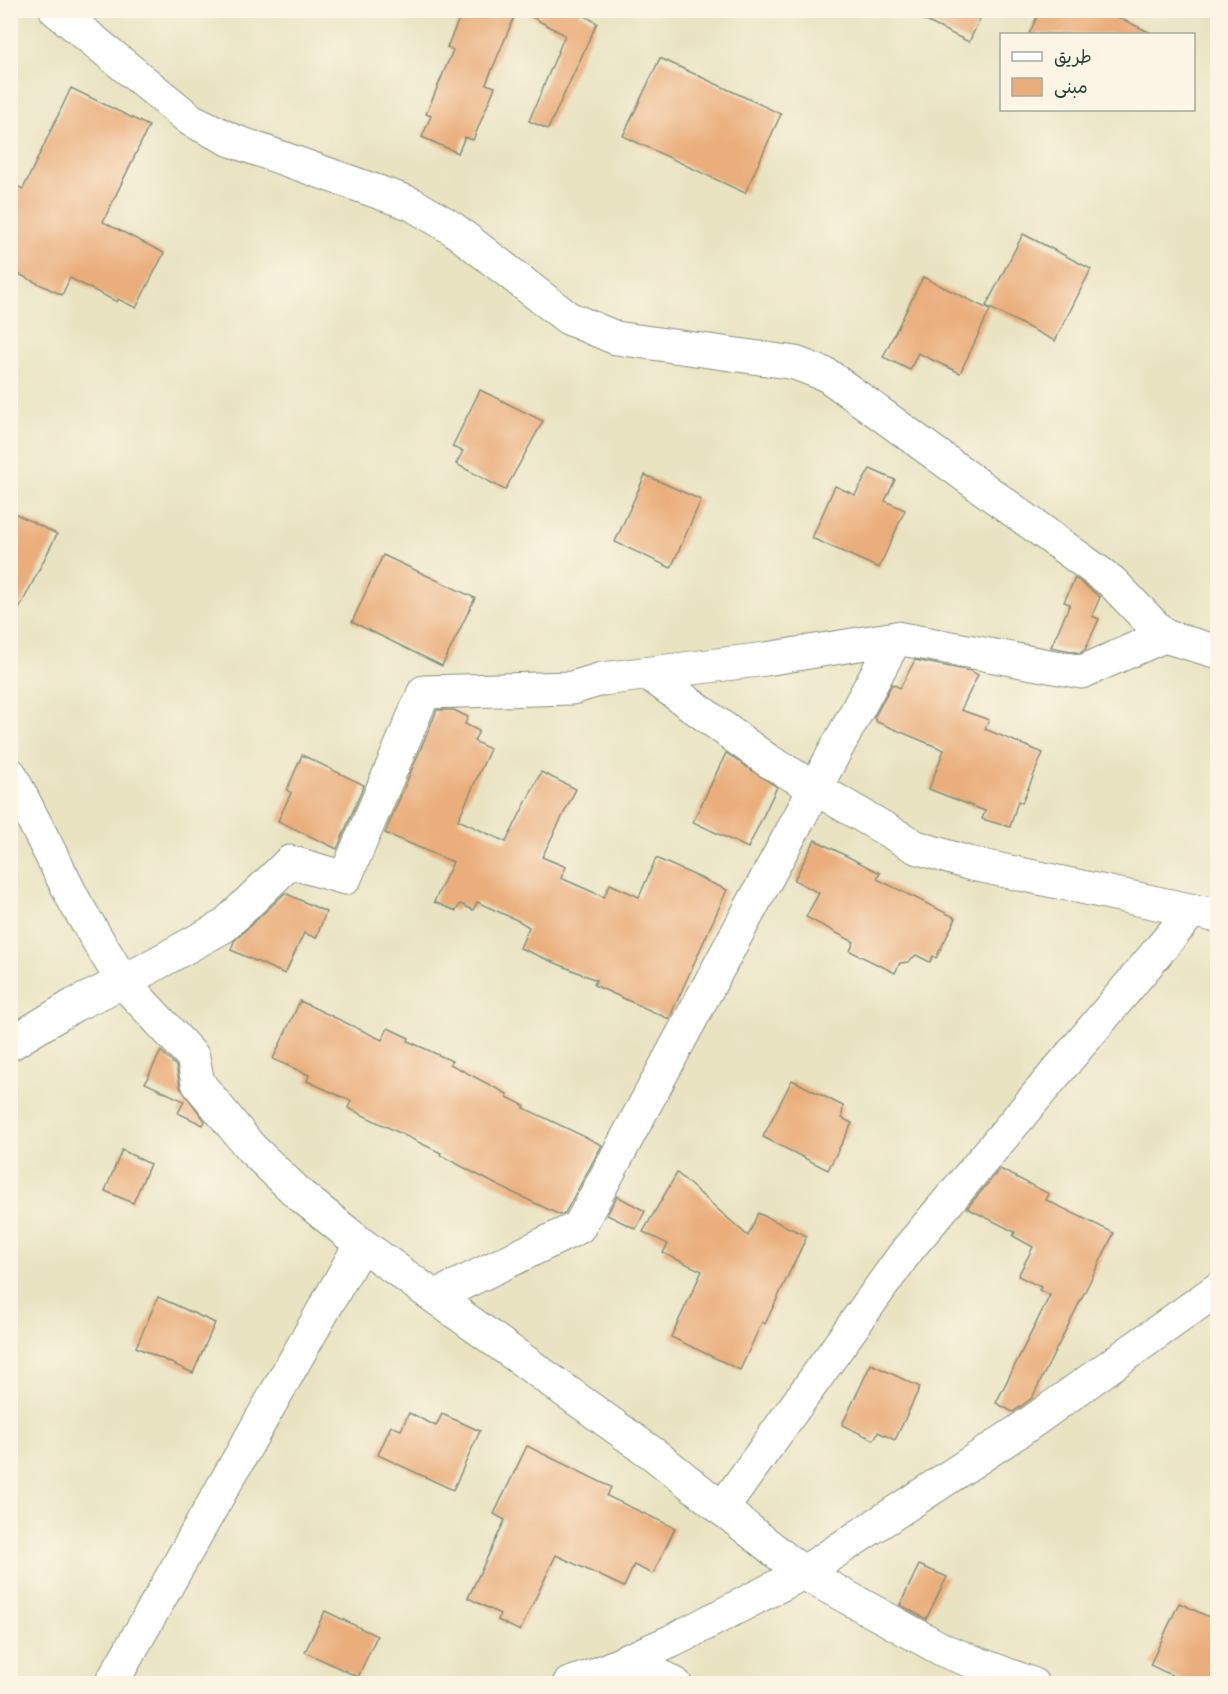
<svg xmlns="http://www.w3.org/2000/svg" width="1228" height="1694" font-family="'Indie Flower','Playpen Sans Arabic',sans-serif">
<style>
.building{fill:#eaae7b}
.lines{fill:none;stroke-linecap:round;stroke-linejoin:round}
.minor-casing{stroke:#84907b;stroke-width:35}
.minor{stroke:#fff;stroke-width:33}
</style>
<rect width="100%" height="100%" fill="#fcf5e5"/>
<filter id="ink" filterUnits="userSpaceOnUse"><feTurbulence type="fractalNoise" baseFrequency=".0167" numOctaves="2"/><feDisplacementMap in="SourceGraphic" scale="12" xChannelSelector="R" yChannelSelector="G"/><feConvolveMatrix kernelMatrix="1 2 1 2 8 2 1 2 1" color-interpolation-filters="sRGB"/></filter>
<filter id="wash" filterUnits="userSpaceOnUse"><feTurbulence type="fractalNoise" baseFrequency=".008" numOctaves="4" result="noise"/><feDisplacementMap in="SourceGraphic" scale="24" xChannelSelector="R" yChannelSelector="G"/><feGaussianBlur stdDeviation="1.35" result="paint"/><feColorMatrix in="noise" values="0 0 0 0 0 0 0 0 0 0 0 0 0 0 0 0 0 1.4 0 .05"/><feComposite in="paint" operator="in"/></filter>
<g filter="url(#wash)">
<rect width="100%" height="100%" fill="#e9e3c2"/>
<g id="blocks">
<g class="building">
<path d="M463 10H517L486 84 495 87 473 140 465 137 458 153 422 137 431 116 426 114 453 50 447 47Z"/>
<path d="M519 10H575L597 23 548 129 529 121 565 35Z"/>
<path d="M903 10H984L969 42Z"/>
<path d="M1040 10H1103L1153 34H1029Z"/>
<path d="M660 58 781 114 745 193 623 136Z"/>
<path d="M71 88 149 126 103 222 164 253 136 308 118 299 117 302 70 278 62 295 10 270V201L17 186 23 189Z"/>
<path d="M1023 234 1091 269 1055 341 986 306Z"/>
<path d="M923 277 990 310 960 373 918 353 910 370 883 357Z"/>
<path d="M480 390 543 421 505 490 456 464 463 451 452 447Z"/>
<path d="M870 469 895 480 885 501 905 510 879 568 812 538 835 486 855 495Z"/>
<path d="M645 475 701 500 671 568 615 542Z"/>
<path d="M10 511 57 534 10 627Z"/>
<path d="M383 555 475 598 442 666 352 622Z"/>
<path d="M1075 578 1100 597 1092 616 1099 619 1085 650 1080 653 1051 647 1070 604 1064 602Z"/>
<path d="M915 660 971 671 978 675 961 710 989 720 985 729 1043 753 1022 803 1018 801 1010 827 982 819 985 811 929 789 944 750 877 722 874 718 892 684 900 688Z"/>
<path d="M437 710H454L468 717 465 724 479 731 474 741 490 749 458 820 506 842 541 772 576 789 542 857 566 867 561 878 604 897 610 884 639 897 656 858 727 890 669 1019 594 985 596 980 520 948 529 927 519 921 477 902 473 910 460 904 456 911 434 902 453 862 385 833Z"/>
<path d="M726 753 777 787 748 848 693 822Z"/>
<path d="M302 755 364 785 337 849 278 821 291 793 287 790Z"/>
<path d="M815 840 880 873 877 879 956 918 936 958 933 956 930 962 916 955 908 962 900 963 895 973 850 951 854 942 806 917 819 893 794 880Z"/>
<path d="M285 893 326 912 316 938 304 933 285 974 231 950 234 941Z"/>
<path d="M300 1001 382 1040 388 1028 409 1038 408 1041 452 1061 450 1064 507 1094V1097L525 1106 524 1108 602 1145 565 1213 560 1215 499 1186 440 1155 441 1153 348 1108 351 1101 307 1081 309 1075 273 1059Z"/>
<path d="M161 1051 176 1066 180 1087 205 1121 203 1125 178 1113 184 1101 145 1083Z"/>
<path d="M792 1080 843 1106 842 1118 852 1123 828 1170 763 1137Z"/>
<path d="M122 1150 150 1164 133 1203 105 1191Z"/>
<path d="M1000 1169 1049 1194 1046 1200 1114 1233 1032 1398 1013 1412 996 1403 1050 1295 1039 1290 1041 1287 1018 1276 1033 1247 1013 1236 1015 1232 967 1208Z"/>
<path d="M677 1173 748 1236 758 1213 807 1236 765 1324 762 1322 740 1370 671 1337 702 1271 663 1253 668 1244 643 1232Z"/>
<path d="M617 1196 645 1211 636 1229 607 1215Z"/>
<path d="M158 1297 215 1323 193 1373 136 1347Z"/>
<path d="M871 1364 920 1387 895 1440 878 1432 874 1440 842 1425Z"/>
<path d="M409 1413 436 1426 442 1414 480 1431 453 1490 378 1455 391 1426 401 1430Z"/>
<path d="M527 1446 611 1487 607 1496 675 1528 653 1574 634 1565 624 1587 556 1555 520 1631 498 1620 500 1614 468 1598 505 1520 494 1514Z"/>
<path d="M919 1565 947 1577 926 1619 900 1605Z"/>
<path d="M1179 1603 1218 1621V1683H1188L1150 1665Z"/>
<path d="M325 1611 377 1636 358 1677 305 1652Z"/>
</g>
</g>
</g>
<g filter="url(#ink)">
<use href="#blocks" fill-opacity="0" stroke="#84907b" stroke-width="1.5"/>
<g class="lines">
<g class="minor-casing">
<g id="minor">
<path d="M56 10 191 120 231 140 412 204 452 228 568 318 616 338 795 363 827 375 1112 582 1164 636"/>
<path d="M649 674 767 760 916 847 968 863 1218 916"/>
<path d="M10 774 76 904 123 982 193 1057 198 1083 251 1148 300 1195 361 1244 656 1456 803 1573 945 1651 1032 1684"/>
<path d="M10 1044 74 1005 123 982 224 926 290 862 345 878 424 692 572 688 602 679 766 659 896 638 1082 672 1164 636 1218 652"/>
<path d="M436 1296 579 1227 896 638"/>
<path d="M722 1509 908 1249 1192 911"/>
<path d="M622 1673 628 1659 675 1684"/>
<path d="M111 1684 361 1244"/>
<path d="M569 1684 595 1675 672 1641 803 1573 1019 1431 1218 1289"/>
</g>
</g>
<use href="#minor" class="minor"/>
</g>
</g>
<rect width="1228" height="1694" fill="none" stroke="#fcf5e5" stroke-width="36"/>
<rect x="1000" y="33" width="195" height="78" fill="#fcf5e5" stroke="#a4ab9e" stroke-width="1.5"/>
<rect x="1012" y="52" width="30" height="9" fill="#ffffff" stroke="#a4ab9e" stroke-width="1.5"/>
<text x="1054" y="63" font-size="18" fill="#1f3d34">طريق</text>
<rect x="1012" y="78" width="30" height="18" fill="#eaae7b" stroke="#a4ab9e" stroke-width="1.5"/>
<text x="1054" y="93" font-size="18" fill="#1f3d34">مبنى</text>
</svg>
